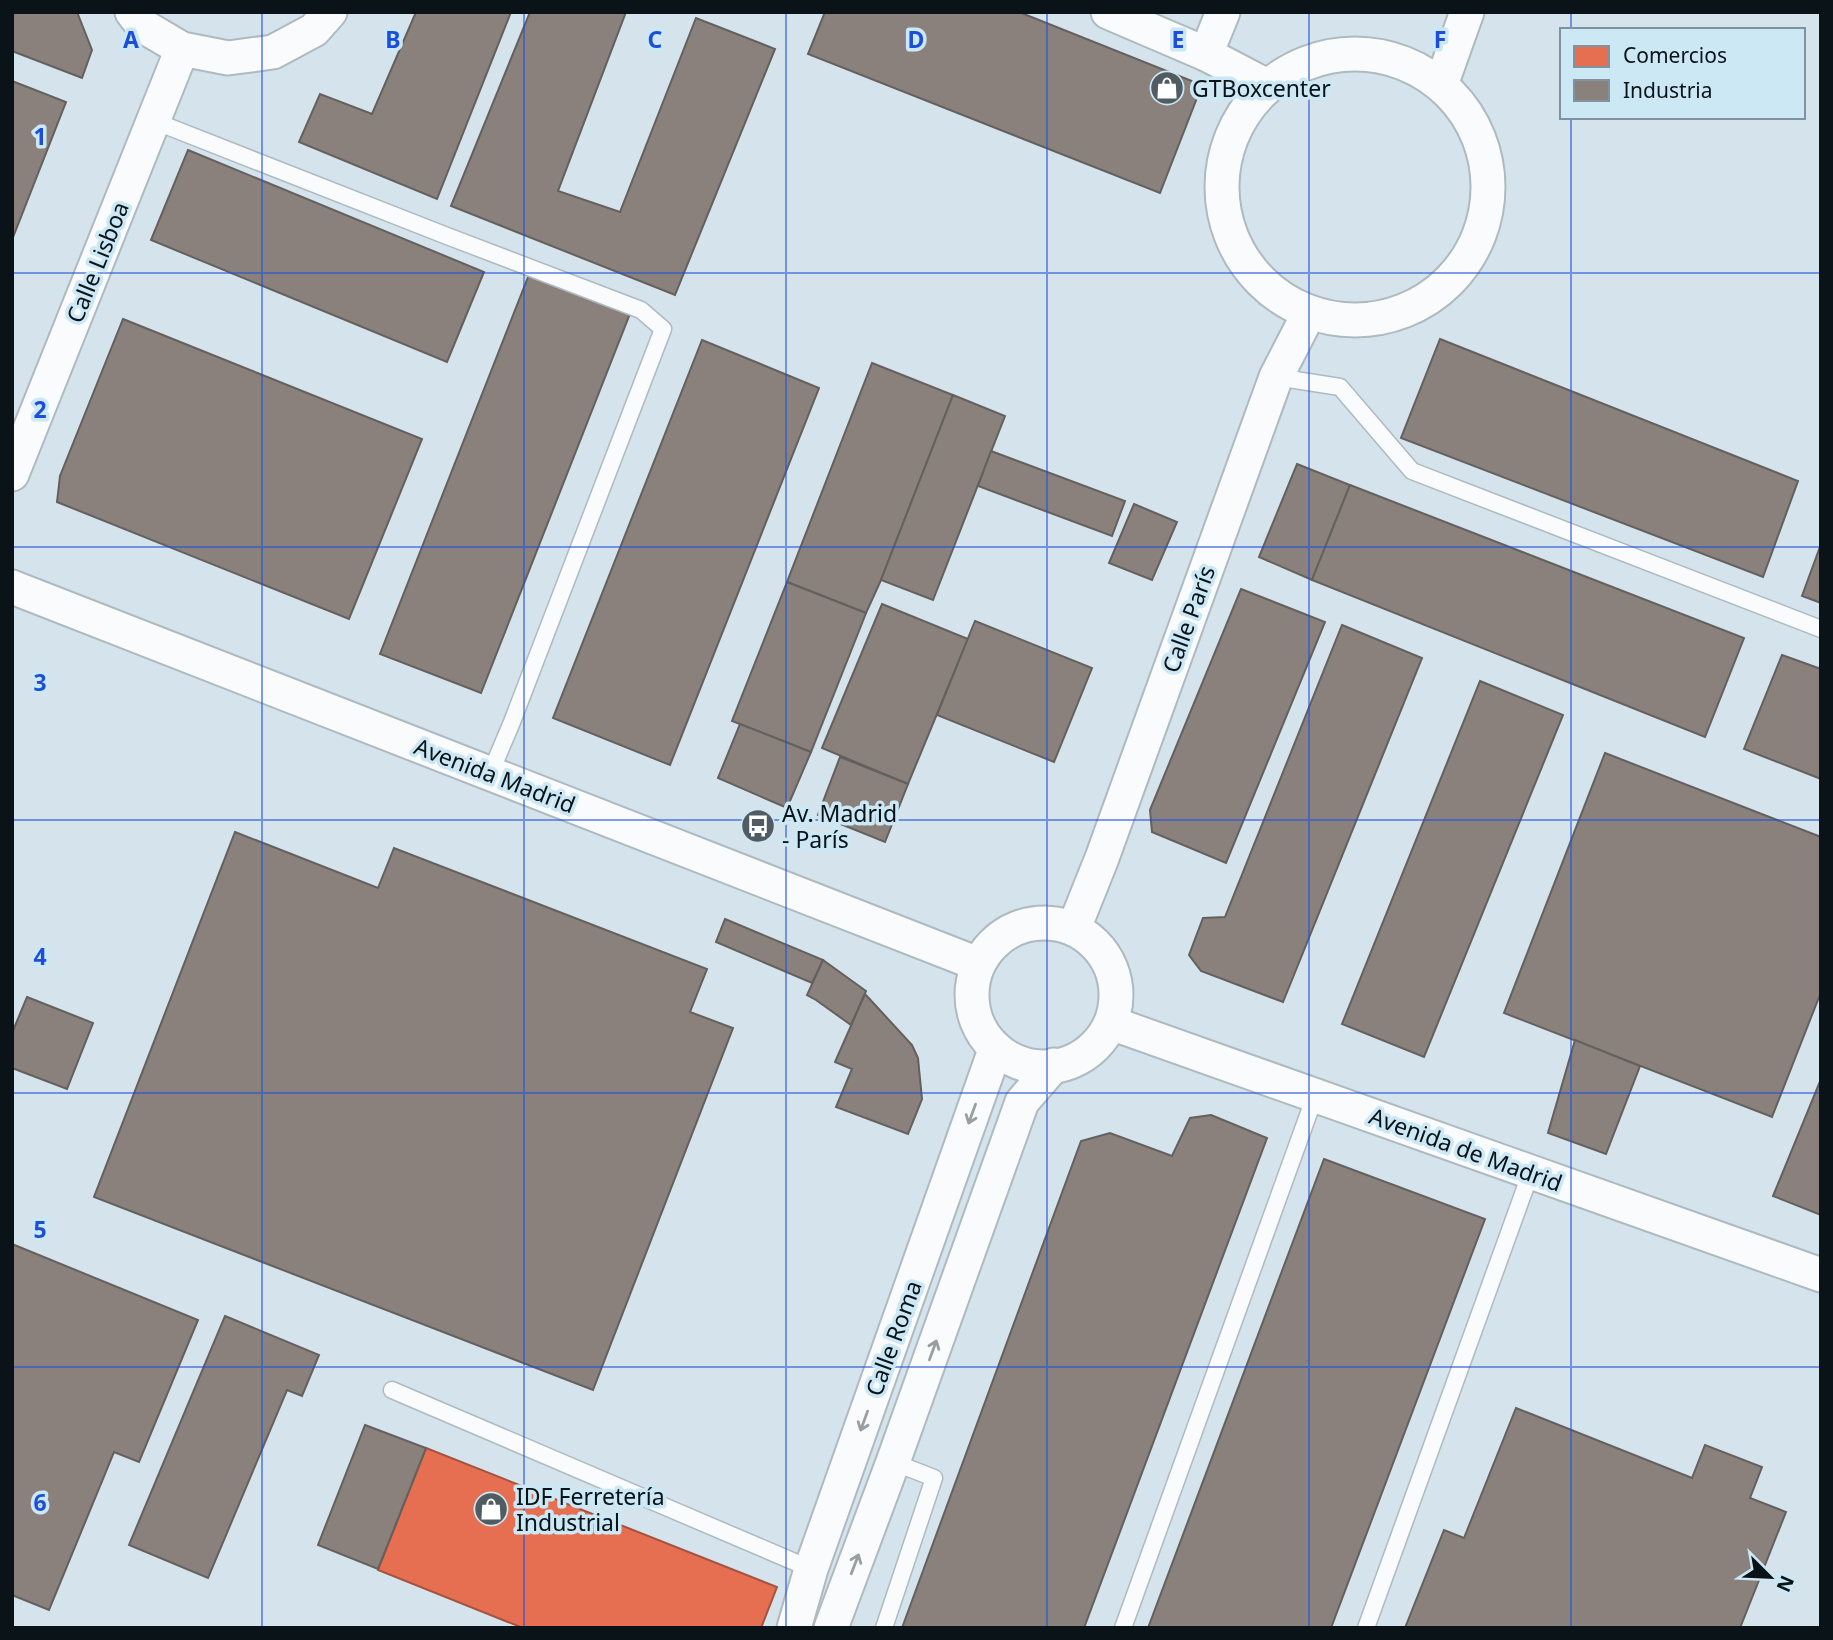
<svg xmlns="http://www.w3.org/2000/svg" width="1833" height="1640" font-family="'Noto Sans',sans-serif">
<style>
.shops{fill:#e76f51;stroke:#a45340;stroke-width:2}
.industry{fill:#8a817c;stroke:#63605e;stroke-width:2}
.lines{fill:none;stroke-linecap:round;stroke-linejoin:round}
.lane-casing{stroke:#aebac0;stroke-width:19}
.street-casing{stroke:#aebac0;stroke-width:37}
.lane{stroke:#f9fbfc;stroke-width:16}
.street{stroke:#f9fbfc;stroke-width:33}
.oneway{stroke:#999ea1}
.grid{fill:none;stroke:#1d4ed8;stroke-width:2;stroke-opacity:0.55}
.labels{text-anchor:middle;dominant-baseline:central;stroke-width:7;stroke-linejoin:round;paint-order:stroke}
.poi-label{font-size:23px;fill:#091318;stroke:#cce8f5;text-anchor:start}
.street-label{font-size:23px;fill:#091318;stroke:#cce8f5}
.grid-label{font-size:23px;text-anchor:middle;font-weight:bold;fill:#1d4ed8;stroke:#cce8f5;stroke-width:7;stroke-linejoin:round;paint-order:stroke}
</style>
<rect width="100%" height="100%" fill="#d5e4ec"/>
<path class="shops" d="M426 1448 777 1587 761 1628H523L378 1570Z"/>
<g class="industry">
<path d="M12 12H77L92 50 82 78 12 51Z"/>
<path d="M416 12H511L437 199 299 142 320 94 372 114Z"/>
<path d="M530 12H626L558 191 620 212 696 18 775 49 675 295 451 206Z"/>
<path d="M825 12H1019L1202 85 1160 193 808 54Z"/>
<path d="M12 81 66 102 12 240Z"/>
<path d="M188 150 484 272 447 362 151 240Z"/>
<path d="M530 272 631 311 481 693 380 654Z"/>
<path d="M123 319 422 439 349 619 57 502 60 476Z"/>
<path d="M1440 339 1798 481 1763 577 1401 438Z"/>
<path d="M702 340 819 388 670 765 553 718Z"/>
<path d="M872 363 953 395 881 580 866 613 787 582Z"/>
<path d="M953 395 1005 416 933 600 881 580Z"/>
<path d="M991 451 1125 501 1112 536 978 486Z"/>
<path d="M1297 464 1350 485 1312 580 1259 557Z"/>
<path d="M1350 485 1744 638 1705 737 1312 580Z"/>
<path d="M1134 504 1177 522 1152 580 1109 563Z"/>
<path d="M1821 544V603L1802 596Z"/>
<path d="M787 582 866 613 811 752 732 721Z"/>
<path d="M1241 589 1325 622 1226 863 1152 832 1150 810Z"/>
<path d="M882 604 968 639 908 784 822 748Z"/>
<path d="M975 621 1092 668 1054 762 937 715Z"/>
<path d="M1342 625 1422 658 1283 1002 1201 971 1189 955 1203 918 1225 917Z"/>
<path d="M1782 655 1821 669V779L1744 749Z"/>
<path d="M1480 681 1563 715 1424 1057 1342 1024Z"/>
<path d="M740 724 811 752 787 808 718 778Z"/>
<path d="M1605 753 1821 837V992L1772 1117 1504 1013Z"/>
<path d="M840 757 908 784 885 842 818 815Z"/>
<path d="M235 832 378 888 394 848 707 969 690 1012 733 1028 593 1390 94 1197Z"/>
<path d="M725 919 823 960 812 983 716 942Z"/>
<path d="M823 960 866 991 851 1025 816 1000 807 995Z"/>
<path d="M865 994 912 1045 918 1058 922 1099 908 1134 836 1107 852 1069 835 1062Z"/>
<path d="M27 997 93 1023 67 1089 12 1068V1033Z"/>
<path d="M1575 1040 1640 1066 1606 1154 1548 1133Z"/>
<path d="M1821 1079V1215L1773 1196Z"/>
<path d="M1211 1115 1267 1138 1084 1628H902L1081 1141 1110 1133 1172 1156 1190 1118Z"/>
<path d="M1324 1159 1485 1219 1331 1628H1148Z"/>
<path d="M12 1244 198 1320 139 1462 114 1452 49 1610 12 1595Z"/>
<path d="M225 1316 319 1355 302 1396 287 1390 208 1578 129 1545Z"/>
<path d="M1516 1408 1692 1478 1705 1445 1762 1467 1750 1498 1786 1512 1740 1628H1405L1444 1530 1464 1538Z"/>
<path d="M365 1425 426 1448 378 1569 318 1545Z"/>
</g>
<g class="lines">
<g class="lane-casing">
<g id="lane">
<path d="M154 121 447 236 641 310 663 329 512 722 490 774"/>
<path d="M1276 377 1340 387 1412 471 1821 629"/>
<path d="M392 1390 811 1569"/>
<path d="M884 1628 934 1478 893 1462"/>
<path d="M1123 1628 1315 1096"/>
<path d="M1366 1628 1531 1172"/>
</g>
</g>
<g class="street-casing">
<g id="street">
<path d="M132 12 143 26 182 49 228 58 273 52 314 30 330 12"/>
<path d="M1108 12 1206 54 1267 86"/>
<path d="M1206 54 1223 12"/>
<circle cx="1355" cy="187" r="133"/>
<path d="M1441 85 1467 12"/>
<path d="M12 474 182 49"/>
<path d="M12 587 978 964"/>
<circle cx="1044" cy="995" r="72"/>
<path d="M1074 928 1102 858 1276 377 1309 313"/>
<path d="M1111 1023 1821 1275"/>
<path d="M794 1628 811 1569 995 1050"/>
<path d="M831 1628 893 1462 1022 1102 1054 1065"/>
</g>
</g>
<use href="#lane" class="lane"/>
<use href="#street" class="street"/>
</g>
<defs><path id="oneway-shaft" d="M-6 0H5M1.5-3L5.5 0L1.5 3" fill="none" stroke-width="1.6" stroke-linecap="round" stroke-linejoin="round" transform="scale(1.75)"/></defs>
<g class="oneway">
<use href="#oneway-shaft" transform="translate(972 1114) rotate(110)"/>
<use href="#oneway-shaft" transform="translate(933 1350) rotate(-70)"/>
<use href="#oneway-shaft" transform="translate(864 1421) rotate(110)"/>
<use href="#oneway-shaft" transform="translate(855 1564) rotate(-69)"/>
</g>
<path class="grid" d="M262 12V1628M524 12V1628M786 12V1628M1047 12V1628M1309 12V1628M1571 12V30M1571 117V1628M12 273H1821M12 547H1821M12 820H1821M12 1093H1821M12 1367H1821"/>
<defs>
<g id="shop-disc" transform="scale(1.75)"><circle r="9.5" fill="#505c62" stroke="#cce8f5"/><path d="M-5-2.5h2.3a2.7 3.5 0 0 1 5.4 0H5L5.5 6h-11ZM-1.5-2.5h3a1.5 2.3 0 0 0-3 0Z" fill="#fff"/></g>
<g id="bus-disc" transform="scale(1.75)"><circle r="9.5" fill="#505c62" stroke="#cce8f5"/><path d="M-5-6H5V4H4V6H2V4H-2V6H-4V4H-5ZM-3.5-4V0h7V-4ZM-3.5 1.2v1.5H-2V1.2ZM2 1.2v1.5H3.5V1.2Z" fill="#fff"/></g>
</defs>
<g fill-rule="evenodd">
<use href="#shop-disc" x="1167" y="88"/>
<use href="#bus-disc" x="758" y="826"/>
<use href="#shop-disc" x="491" y="1509"/>
</g>
<g class="labels">
<g class="poi-label">
<text x="1192" y="88">GTBoxcenter</text>
<text x="782" y="813">Av. Madrid<tspan x="782" dy="26">- París</tspan></text>
<text x="516" y="1496">IDF Ferretería<tspan x="516" dy="26">Industrial</tspan></text>
</g>
<g class="street-label">
<text transform="translate(97 262) rotate(-68)">Calle Lisboa</text>
<text transform="translate(1188 619) rotate(-70)">Calle París</text>
<text transform="translate(495 775) rotate(21)">Avenida Madrid</text>
<text transform="translate(1466 1149) rotate(20)">Avenida de Madrid</text>
<text transform="translate(893 1338) rotate(-70)">Calle Roma</text>
</g>
</g>
<g class="grid-label">
<text x="131" y="48">A</text>
<text x="393" y="48">B</text>
<text x="655" y="48">C</text>
<text x="916" y="48">D</text>
<text x="1178" y="48">E</text>
<text x="1440" y="48">F</text>
<text x="40" y="145">1</text>
<text x="40" y="418">2</text>
<text x="40" y="691">3</text>
<text x="40" y="965">4</text>
<text x="40" y="1238">5</text>
<text x="40" y="1511">6</text>
</g>
<rect width="1833" height="1640" fill="none" stroke="#091318" stroke-width="28"/>
<rect x="1560" y="28" width="245" height="91" fill="#cce8f5" stroke="#7e939d" stroke-width="2"/>
<rect x="1574" y="46" width="35" height="21" fill="#e76f51" stroke="#7e939d" stroke-width="2"/>
<text x="1623" y="63" font-size="21" fill="#091318">Comercios</text>
<rect x="1574" y="80" width="35" height="21" fill="#8a817c" stroke="#7e939d" stroke-width="2"/>
<text x="1623" y="98" font-size="21" fill="#091318">Industria</text>
<g transform="translate(1770 1577) rotate(114)" stroke="#cce8f5" stroke-width="5" paint-order="stroke">
<path d="M0-5L12 26L0 18L-12 26Z" fill="#091318"/>
<text y="-10" font-size="19" font-weight="bold" text-anchor="middle" fill="#091318">N</text>
</g>
</svg>
